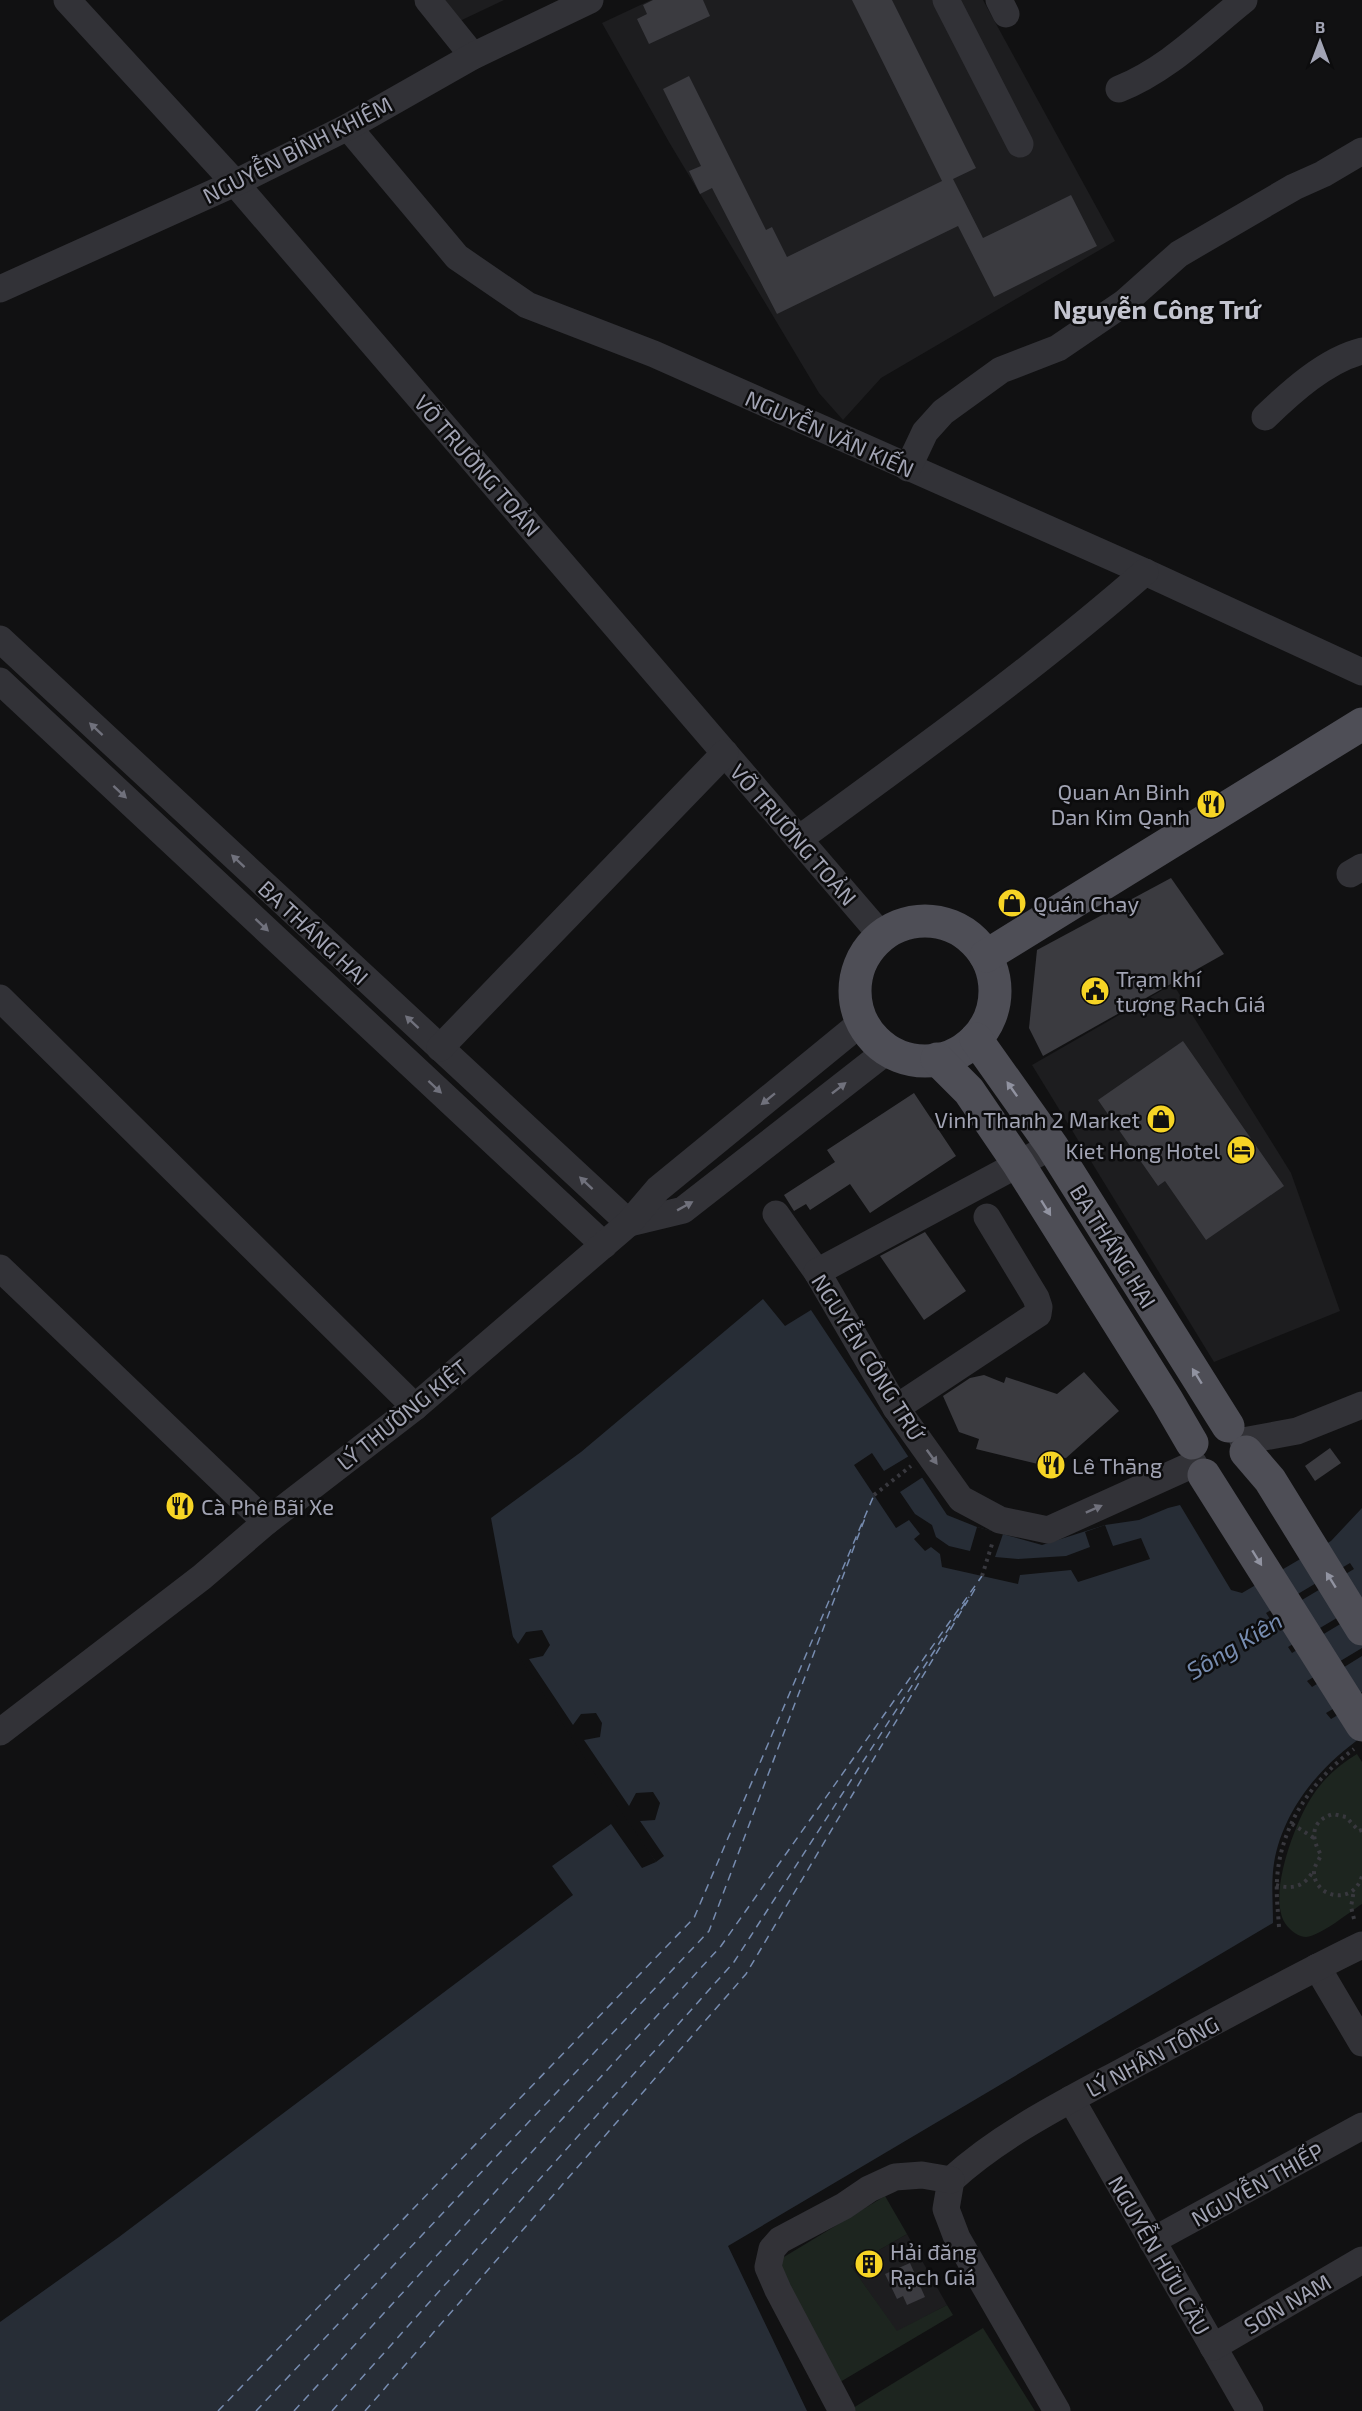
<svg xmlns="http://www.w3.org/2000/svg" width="1362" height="2411" font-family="'Exo 2',sans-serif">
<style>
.built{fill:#1d1d1f}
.green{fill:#1d251f}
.water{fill:#272d36;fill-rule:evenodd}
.pier{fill:#111112}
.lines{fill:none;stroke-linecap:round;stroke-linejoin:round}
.ferry{stroke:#778cb0;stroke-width:1.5;stroke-dasharray:8 6;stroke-linecap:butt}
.building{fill:#3b3b40}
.path{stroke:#38383e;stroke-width:4;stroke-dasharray:3 4.5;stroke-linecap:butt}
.minor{stroke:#323237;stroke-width:27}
.major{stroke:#4e4e56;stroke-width:33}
.oneway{fill:#70717c}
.oneway2{fill:#9193a1}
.labels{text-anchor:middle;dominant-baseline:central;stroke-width:5;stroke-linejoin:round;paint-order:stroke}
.street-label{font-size:22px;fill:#a2a4b4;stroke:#0c0c0d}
.poi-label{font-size:22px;fill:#a2a4b4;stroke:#0c0c0d;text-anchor:start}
.water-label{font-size:24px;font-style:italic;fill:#778cb0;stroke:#0c0c0d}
.quarter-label{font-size:26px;font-weight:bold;fill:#c3c4cf;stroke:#0c0c0d}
</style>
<rect width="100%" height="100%" fill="#111112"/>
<g class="built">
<path d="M424 0H504L445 28Z"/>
<path d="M651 0H983L1115 241 881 378 843 420 819 393 669 142 602 23Z"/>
<path d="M1173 984 1291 1173 1340 1311 1214 1362 1032 1065Z"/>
<path d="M907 2234 947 2305 897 2332 851 2266Z"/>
</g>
<g class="green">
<path d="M1357 1754 1362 1762V1904C1348 1913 1322 1935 1306 1937 1300 1937 1294 1933 1290 1929 1262 1906 1296 1819 1313 1795 1324 1778 1339 1765 1357 1754Z"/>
<path d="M885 2196 907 2234 851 2266 897 2331 947 2305 953 2315 830 2388 769 2266Z"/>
<path d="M983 2328 1035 2411H855L853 2408Z"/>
</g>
<path class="water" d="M763 1299 785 1326 811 1310 947 1515 977 1527 1042 1545 1105 1525 1139 1520 1168 1508 1180 1505 1231 1590 1242 1593 1331 1541 1362 1508V1603L1288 1647 1292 1653 1362 1611V1648L1307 1681 1312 1687 1362 1656V1692L1326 1713 1331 1719 1362 1701V1737C1320 1766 1283 1810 1274 1863 1271 1882 1273 1903 1273 1923L728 2246 807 2411H0V2322L119 2237 573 1895 552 1866 611 1824 642 1868 656 1862 514 1643 491 1518 581 1452ZM1350 1563 1354 1569 1270 1619 1266 1613Z"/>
<g class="pier">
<path d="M872 1453 884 1471 909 1456 923 1477 900 1492 915 1514 932 1525 936 1537 949 1546 970 1551 977 1527 1003 1534 995 1557 1018 1559 1066 1556 1090 1547 1085 1532 1105 1525 1113 1546 1141 1538 1150 1559 1078 1582 1071 1570 1020 1575 1018 1584 942 1567 940 1554 931 1547 925 1551 914 1539 920 1534 909 1520 896 1528 854 1465Z"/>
<path d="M542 1630 550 1645 543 1656 529 1659 573 1725 581 1714 596 1713 602 1723 600 1737 584 1740 629 1806 636 1793 653 1792 660 1803 655 1820 640 1821 664 1856 656 1862 595 1774 512 1645 509 1631 518 1644 526 1632Z"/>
</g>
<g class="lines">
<g class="ferry">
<path d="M971 1596 976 1587"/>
<path d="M218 2411 694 1918 874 1495"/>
<path d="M256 2411 709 1931 865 1518"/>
<path d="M294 2411 721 1946 982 1576"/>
<path d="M332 2411 734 1962 969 1597"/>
<path d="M365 2411 746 1974 968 1600"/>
</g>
</g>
<g class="building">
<path d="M653 0H703L710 16 649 44 637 19 647 14 643 5Z"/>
<path d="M852 0H892L976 168 953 179 983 238 1071 195 1097 246 994 297 958 226 777 314 712 188 700 194 689 171 701 166 663 89 689 76 766 230 772 227 787 257 942 181Z"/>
<path d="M1171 878 1224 954 1043 1056 1029 1028 1037 950Z"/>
<path d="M1183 1041 1284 1186 1206 1240 1165 1181 1158 1186 1098 1100Z"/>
<path d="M914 1093 956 1156 870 1213 850 1184 810 1210 806 1204 794 1211 784 1195 835 1162 827 1150Z"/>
<path d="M925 1232 966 1291 924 1320 880 1256Z"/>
<path d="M1084 1372 1119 1411 1066 1458 1040 1456 1038 1464 976 1449 979 1439 959 1432 943 1396 970 1378 984 1375 1004 1383 1006 1377 1057 1394Z"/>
<path d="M1330 1448 1341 1463 1315 1481 1305 1466Z"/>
<path d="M910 2263 925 2297 907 2305 903 2296 897 2299 885 2274Z"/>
</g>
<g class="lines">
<g class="path">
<path d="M874 1495 911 1466"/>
<path d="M982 1576 993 1541"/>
<path d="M1292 1824 1314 1838"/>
<path d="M1362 1830 1359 1831 1346 1817 1333 1814C1310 1821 1311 1838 1321 1855 1319 1860 1314 1866 1314 1872 1314 1897 1353 1907 1362 1876"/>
<path d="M1276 1885C1293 1890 1305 1886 1313 1871"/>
<path d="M1354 1919 1351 1907 1354 1890"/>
<path d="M1279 1927C1278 1911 1276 1896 1277 1880 1280 1826 1312 1780 1354 1749"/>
</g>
<g class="minor">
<path d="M67 0 235 183 882 936"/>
<path d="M428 0 473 56"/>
<path d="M946 0 1020 144"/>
<path d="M999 0 1006 14"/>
<path d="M1119 89C1167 70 1204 32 1244 0"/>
<path d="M348 127 457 257 527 305 654 354 1145 572 1362 672"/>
<path d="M0 289 235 183 348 127 473 56 590 0"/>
<path d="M1265 417C1291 392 1326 360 1362 351"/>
<path d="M908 468 925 432 943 412 1001 370 1058 348 1124 303 1179 254 1294 187 1323 174 1362 151"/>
<path d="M0 639 629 1223"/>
<path d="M0 681 604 1245"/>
<path d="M799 839C917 753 1035 668 1145 572"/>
<path d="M1350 874 1362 867"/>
<path d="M0 998 415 1407"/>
<path d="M440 1048 725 753"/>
<path d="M776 1214 817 1272 896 1408 961 1499 1000 1520 1048 1530 1194 1464"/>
<path d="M629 1223 683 1210 888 1050"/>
<path d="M0 1268 266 1522"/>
<path d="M817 1272 1052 1146"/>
<path d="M896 1408 1038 1314 1039 1307 1036 1298 987 1217"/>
<path d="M1243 1441 1297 1431 1362 1405"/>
<path d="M0 1732 202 1577 266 1522 415 1407 629 1223 658 1189 862 1022"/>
<path d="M1317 1967 1362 2043"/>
<path d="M1071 2099 1250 2411"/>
<path d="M951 2180C1003 2132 1074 2098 1136 2064 1211 2024 1285 1982 1362 1945"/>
<path d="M951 2180 946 2209 957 2238 1057 2411"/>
<path d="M1152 2241 1362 2126"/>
<path d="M1213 2347 1362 2260"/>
<path d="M842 2411 778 2290 768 2267 772 2249 780 2240 844 2206 869 2189 895 2177 922 2175 951 2180"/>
</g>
<g class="major">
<circle cx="925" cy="991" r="70"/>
<path d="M986 956 1362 724"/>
<path d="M976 1039 1052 1146 1228 1426"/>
<path d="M937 1059 969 1091 1018 1163 1167 1400 1192 1443"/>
<path d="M1246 1452 1270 1480 1362 1629"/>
<path d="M1204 1475 1362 1725"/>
</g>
</g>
<defs><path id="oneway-solid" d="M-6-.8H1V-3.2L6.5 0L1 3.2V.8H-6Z" transform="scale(1.5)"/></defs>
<g class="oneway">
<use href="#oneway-solid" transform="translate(96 729) rotate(-137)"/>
<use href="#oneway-solid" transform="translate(120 792) rotate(43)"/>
<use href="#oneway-solid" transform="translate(238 861) rotate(-137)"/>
<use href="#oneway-solid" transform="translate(262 925) rotate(43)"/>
<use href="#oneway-solid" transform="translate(412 1022) rotate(-137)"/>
<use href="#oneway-solid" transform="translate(435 1087) rotate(43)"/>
<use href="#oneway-solid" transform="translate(839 1088) rotate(-38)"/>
<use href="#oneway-solid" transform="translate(768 1099) rotate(141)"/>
<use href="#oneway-solid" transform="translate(586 1183) rotate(-137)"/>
<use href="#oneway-solid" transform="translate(685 1206) rotate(-29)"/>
<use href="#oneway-solid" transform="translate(932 1457) rotate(54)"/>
<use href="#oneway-solid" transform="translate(1094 1509) rotate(-24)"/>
</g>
<g class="oneway2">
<use href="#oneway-solid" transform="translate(1012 1089) rotate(-125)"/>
<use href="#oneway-solid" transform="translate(1046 1208) rotate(58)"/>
<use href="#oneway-solid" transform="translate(1197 1376) rotate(-122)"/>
<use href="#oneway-solid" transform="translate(1257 1558) rotate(58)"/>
<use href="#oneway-solid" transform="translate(1331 1580) rotate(-122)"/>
</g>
<defs>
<g id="restaurant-disc" transform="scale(1.5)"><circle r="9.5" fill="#f6d425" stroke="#0c0c0d"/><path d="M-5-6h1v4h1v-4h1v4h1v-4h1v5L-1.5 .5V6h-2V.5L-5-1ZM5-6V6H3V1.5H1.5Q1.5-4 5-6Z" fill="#111"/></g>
<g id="shop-disc" transform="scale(1.5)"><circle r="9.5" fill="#f6d425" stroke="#0c0c0d"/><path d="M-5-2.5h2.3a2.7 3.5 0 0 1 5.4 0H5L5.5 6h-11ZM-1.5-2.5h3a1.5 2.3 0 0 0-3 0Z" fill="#111"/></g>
<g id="civic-disc" transform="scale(1.5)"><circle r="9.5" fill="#f6d425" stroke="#0c0c0d"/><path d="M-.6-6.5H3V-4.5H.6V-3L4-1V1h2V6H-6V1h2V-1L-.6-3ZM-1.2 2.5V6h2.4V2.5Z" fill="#111"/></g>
<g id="hotel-disc" transform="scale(1.5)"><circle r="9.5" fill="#f6d425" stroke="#0c0c0d"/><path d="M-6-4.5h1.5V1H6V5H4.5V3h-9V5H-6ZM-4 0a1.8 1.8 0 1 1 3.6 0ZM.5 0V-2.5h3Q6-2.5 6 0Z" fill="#111"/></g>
<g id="building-disc" transform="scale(1.5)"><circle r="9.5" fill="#f6d425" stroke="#0c0c0d"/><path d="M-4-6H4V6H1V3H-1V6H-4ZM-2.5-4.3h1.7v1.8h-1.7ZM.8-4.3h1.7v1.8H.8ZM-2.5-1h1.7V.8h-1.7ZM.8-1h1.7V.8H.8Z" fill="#111"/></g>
</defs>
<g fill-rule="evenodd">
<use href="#restaurant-disc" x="1211" y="804"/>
<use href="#shop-disc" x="1012" y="903"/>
<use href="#civic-disc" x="1095" y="991"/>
<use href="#shop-disc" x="1161" y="1119"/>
<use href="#hotel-disc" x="1241" y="1150"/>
<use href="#restaurant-disc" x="1051" y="1465"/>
<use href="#restaurant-disc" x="180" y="1506"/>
<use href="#building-disc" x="869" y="2264"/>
</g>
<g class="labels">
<g class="street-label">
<text transform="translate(297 149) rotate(-27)">NGUYỄN BỈNH KHIÊM</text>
<text transform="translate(830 433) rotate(24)">NGUYỄN VĂN KIẾN</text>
<text transform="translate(478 465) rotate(49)">VÕ TRƯỜNG TOẢN</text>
<text transform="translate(794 834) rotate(49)">VÕ TRƯỜNG TOẢN</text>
<text transform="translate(314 932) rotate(43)">BA THÁNG HAI</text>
<text transform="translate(1114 1246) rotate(58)">BA THÁNG HAI</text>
<text transform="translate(869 1357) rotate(58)">NGUYỄN CÔNG TRỨ</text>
<text transform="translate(402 1414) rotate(-39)">LÝ THƯỜNG KIỆT</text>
<text transform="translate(1152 2056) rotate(-28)">LÝ NHÂN TÔNG</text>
<text transform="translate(1257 2184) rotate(-29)">NGUYỄN THIẾP</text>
<text transform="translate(1160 2255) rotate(60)">NGUYỄN HỮU CẦU</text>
<text transform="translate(1287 2303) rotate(-30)">SƠN NAM</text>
</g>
<g class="poi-label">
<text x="1190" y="791" text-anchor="end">Quan An Binh<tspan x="1190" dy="25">Dan Kim Qanh</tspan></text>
<text x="1033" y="903">Quán Chay</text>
<text x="1116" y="978">Trạm khí<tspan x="1116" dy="25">tượng Rạch Giá</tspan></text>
<text x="1140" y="1119" text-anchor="end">Vinh Thanh 2 Market</text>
<text x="1220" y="1150" text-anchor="end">Kiet Hong Hotel</text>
<text x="1072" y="1465">Lê Thāng</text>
<text x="201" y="1506">Cà Phê Bãi Xe</text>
<text x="890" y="2251">Hải đăng<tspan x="890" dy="25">Rạch Giá</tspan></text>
</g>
<g class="water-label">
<text transform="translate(1234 1645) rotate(-31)">Sông Kiên</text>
</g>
<g class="quarter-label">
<text x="1157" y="308">Nguyễn Công Trứ</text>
</g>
</g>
<g transform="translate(1320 42)" stroke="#0c0c0d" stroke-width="4.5" paint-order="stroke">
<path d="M0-4.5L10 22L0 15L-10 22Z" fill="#a2a4b4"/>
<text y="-9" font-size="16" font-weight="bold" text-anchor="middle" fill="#a2a4b4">B</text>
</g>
</svg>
